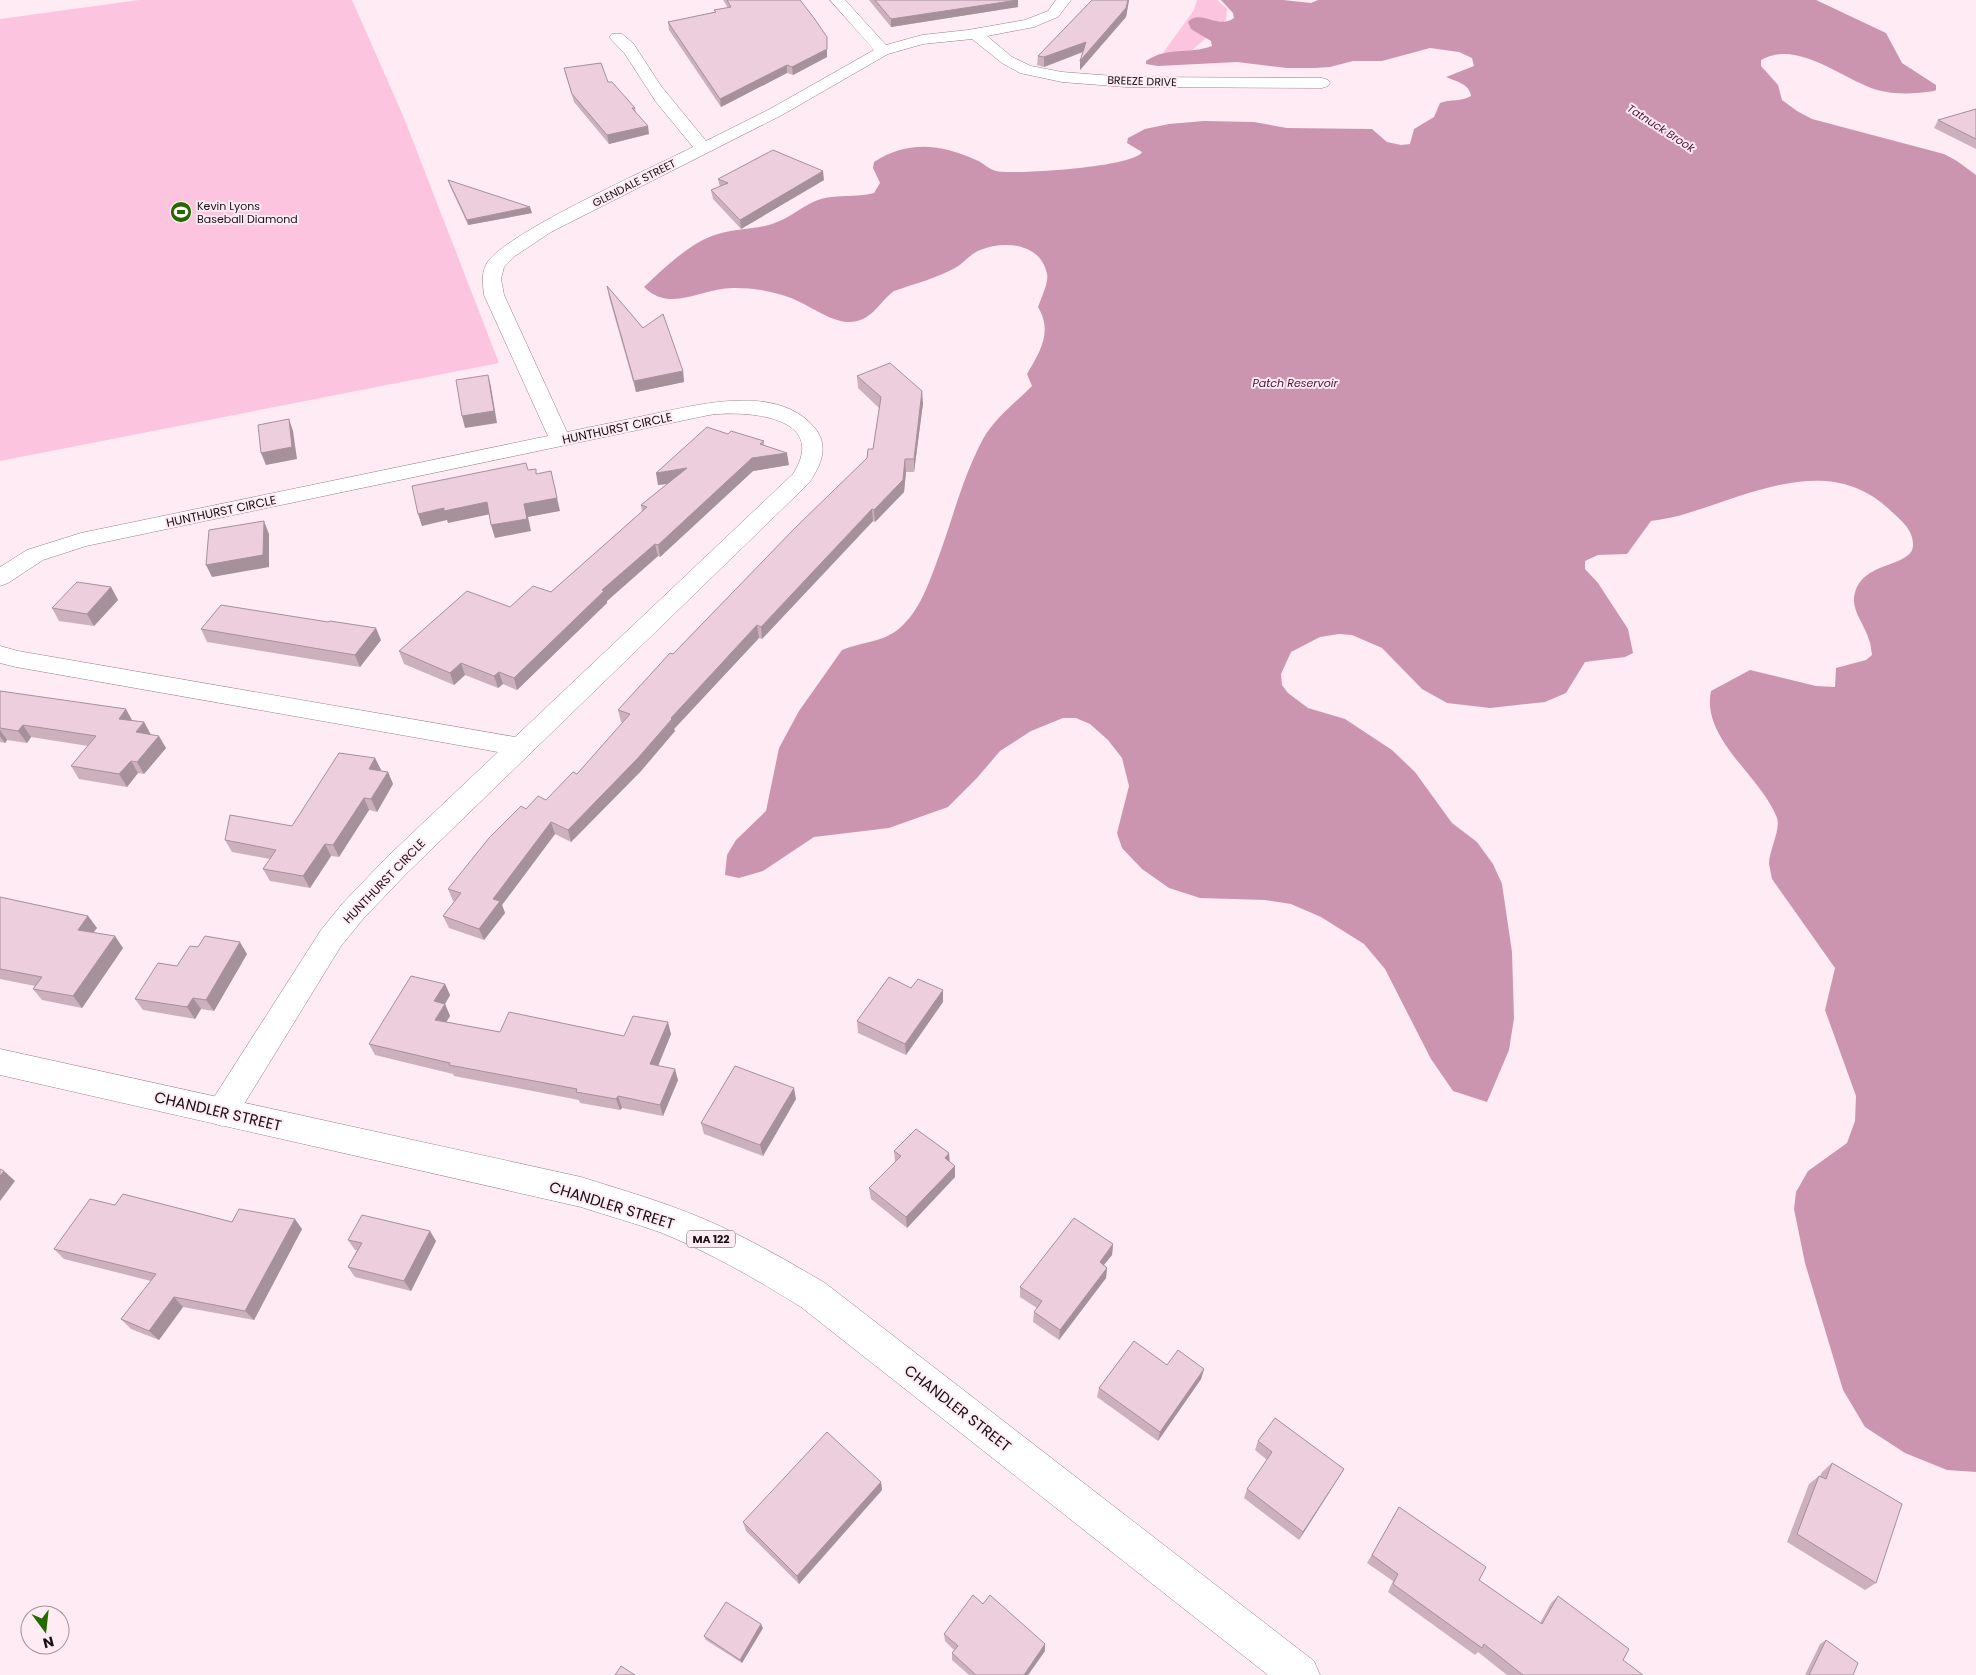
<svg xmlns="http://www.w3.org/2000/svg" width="1976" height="1675" font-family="Poppins,sans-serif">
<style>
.green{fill:#fdc4df}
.water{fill:#cc95af}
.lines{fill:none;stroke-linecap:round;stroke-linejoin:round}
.minor-casing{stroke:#9a7e8b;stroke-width:1}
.major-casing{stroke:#9a7e8b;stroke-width:1}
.minor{fill:#fff;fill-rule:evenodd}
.major{fill:#fff;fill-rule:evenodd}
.wall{fill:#ccb1bd}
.shaded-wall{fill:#a6909a}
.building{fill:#edcedc;stroke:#a6909a}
.labels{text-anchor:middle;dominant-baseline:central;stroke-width:4;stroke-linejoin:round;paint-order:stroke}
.far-street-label{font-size:11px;fill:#180e13;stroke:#feebf4}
.far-water-label{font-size:11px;font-style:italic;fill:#500e36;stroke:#feebf4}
.far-poi-label{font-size:11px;fill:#180e13;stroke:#feebf4;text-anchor:start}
.shield{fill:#feebf4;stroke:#5d5056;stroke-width:1}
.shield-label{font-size:11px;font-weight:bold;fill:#180e13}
.street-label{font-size:12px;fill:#180e13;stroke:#feebf4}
.near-street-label{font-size:15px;fill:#180e13;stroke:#feebf4}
</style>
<rect width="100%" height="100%" fill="#feebf4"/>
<g class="green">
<path d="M139 0H352L404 118 499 363 0 461V19Z"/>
<path d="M1197 0H1217L1227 9 1226 20 1190 52 1163 53 1194 10Z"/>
</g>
<path class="water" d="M1221 0H1283L1311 3 1318 0H1816L1886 33 1902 63 1936 85V90L1934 91C1915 94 1896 95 1877 90 1843 80 1798 39 1761 60V66L1778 85 1782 100 1797 111 1812 119 1944 154 1957 161 1976 175V1472L1947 1470 1905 1453 1865 1427 1843 1390 1805 1263 1794 1209 1796 1192 1808 1171 1847 1143 1855 1121 1856 1096 1825 1010 1835 968 1772 879C1771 874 1770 869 1769 864 1769 851 1781 829 1777 818 1762 777 1701 739 1711 691L1750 670 1816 686 1835 687 1836 668 1866 660 1872 655C1871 650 1871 644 1869 640 1866 628 1854 613 1854 601 1855 560 1911 569 1913 546 1914 531 1902 521 1892 512 1832 452 1755 493 1688 513 1676 517 1664 519 1651 521L1627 554 1598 555 1585 561V569L1598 583 1628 629 1633 653 1625 657 1585 662 1566 693 1545 702 1490 708 1447 703 1422 689 1382 648 1352 635 1339 634 1320 637 1291 652 1281 674 1282 685 1288 693 1308 708 1345 719 1392 750 1415 772 1452 823 1477 842 1493 864 1502 884 1512 952 1514 1018 1509 1050 1487 1102 1453 1091 1431 1059 1385 969 1364 944 1321 917 1291 904 1265 900 1200 898 1169 888 1142 869 1122 848 1117 833 1129 786 1122 758 1108 740 1090 724 1076 718H1063L1031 731 1000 751 977 778 948 807 889 828 814 837 763 871 739 878 725 875 727 855 736 840 766 811 779 748 799 711 842 650C864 641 886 643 904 624 920 608 928 585 936 564 952 522 962 478 983 439 995 418 1015 403 1032 386L1027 374C1040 352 1053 332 1038 307 1041 298 1049 282 1047 274 1041 243 1004 240 980 250 970 254 964 263 955 268 937 278 914 284 894 291 877 304 872 322 848 322 829 321 809 305 791 298 773 291 754 288 735 288 702 287 671 314 644 287 663 269 692 241 718 234 737 228 758 230 777 222 793 216 806 203 821 199 838 194 856 198 874 193L880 183 873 168 874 162C908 140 941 144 976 160 984 163 988 169 996 171 1015 175 1135 167 1142 152L1127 143 1128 138 1145 129 1169 124 1204 121 1254 122 1287 128 1372 129 1387 142 1401 145 1410 144 1414 129 1434 117 1440 103C1450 99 1462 102 1471 96 1470 84 1455 81 1446 77L1474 66 1472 58 1459 52 1430 48 1382 61H1353L1330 67 1315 68H1287L1237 62 1158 66 1146 64V61C1168 46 1188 55 1212 46L1211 41 1191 29 1188 22C1200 8 1218 30 1234 18L1233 13Z"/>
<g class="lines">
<g class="minor-casing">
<path id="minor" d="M830 0H845L886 45 922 35 968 30 1025 20 1048 11 1056 0H1071L1058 17 1034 27 987 36 1012 57 1031 66 1062 72 1126 77 1322 78 1328 80 1330 83 1328 86 1322 88 1126 87 1062 82 1020 73 1002 63 972 39 923 44 888 54 782 115 551 232 515 256 504 267 501 279 504 295 567 432C596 426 625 420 653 414 701 404 777 384 814 427 830 446 821 465 809 483L406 874 363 919 341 946 233 1122 222 1126 211 1122 206 1112 211 1102 321 930 343 903 386 858 498 752 16 667 0 663V646L18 651 515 737 793 474C830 416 746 410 709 415L86 546 43 560 8 583 0 586V567L27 550 81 533 548 436 484 295C483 285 481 275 486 265 498 236 658 165 693 147L656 102 625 54 609 37 612 34H622L633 43 661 86 706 141 770 109 874 50Z"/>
</g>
<g class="major-casing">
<path id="major" d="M0 1049 581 1177C622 1190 664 1202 704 1219 746 1237 786 1260 825 1283L1314 1661 1320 1675H1268L801 1307C756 1279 711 1253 662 1233 635 1223 608 1216 581 1207L0 1075Z"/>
</g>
<use href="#minor" class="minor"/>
<use href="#major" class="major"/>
</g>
<g class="wall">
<path d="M723 0H800L827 45V57L793 75 787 73 721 107 669 30 668 22 715 12 714 10 728 8Z"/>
<path d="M869 0H1018V7L891 27Z"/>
<path d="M1092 0H1129L1126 17 1080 70 1083 52 1044 67 1037 65 1038 56Z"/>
<path d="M564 68 608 82 635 108 636 113 649 134 609 144 574 102 566 76Z"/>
<path d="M1976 109V149L1934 128 1938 120Z"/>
<path d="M718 179 824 180 741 229 713 199 711 190 720 187Z"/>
<path d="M448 180 532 213 468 225 450 186Z"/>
<path d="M607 286 643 328 683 371 684 382 636 392 609 297Z"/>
<path d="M857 376 923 403 914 472H906L904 492 875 522 873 521 762 639 759 638 674 729 675 731 641 771 571 842 555 834 502 905 505 913 484 940 449 928 443 916 455 901H453L448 889 526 809 546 800 577 774 623 723 621 722 618 710 673 654 867 458 873 449 879 408 858 388Z"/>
<path d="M728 434 764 441V445L789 465 753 471 660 557 658 556 607 601V603L517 690 503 684 498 688 465 675 454 685 404 664 399 651 510 607 551 592 642 512 641 505 667 484 658 485Z"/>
<path d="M111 587 118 600 94 626 59 621 52 608Z"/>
<path d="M201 629 381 640 360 667 207 642Z"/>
<path d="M0 691 133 721 144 722 151 735 166 748 144 774 138 773 127 787 79 779 71 766 88 746 31 737 27 743 7 740 5 743 0 742Z"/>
<path d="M375 758 381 770 380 771 388 772 393 784 377 812 369 810 339 857 331 856 310 888 270 881 263 869 270 859 232 852 225 840 292 826Z"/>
<path d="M0 897 88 916 97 928 93 932 123 948 82 1008 42 1000 33 989 35 986 0 979Z"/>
<path d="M247 954 214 1011 201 1009 195 1019 143 1010 135 999 177 966Z"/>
<path d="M445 984 450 995 445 1004 450 1016 446 1022 500 1032 624 1036 671 1034 658 1066 678 1080 663 1116 622 1108 620 1110 580 1103 579 1100 454 1076 453 1074 375 1055 369 1044Z"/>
<path d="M911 988 943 1002 906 1055 858 1033 857 1021Z"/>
<path d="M796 1099 763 1156 704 1134 701 1123Z"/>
<path d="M894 1151 950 1162 955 1166V1177L907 1228 871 1199 869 1188 895 1162Z"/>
<path d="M115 1205 232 1222 302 1229 254 1320 183 1307 159 1340 131 1329 121 1319 151 1281 64 1259 54 1249Z"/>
<path d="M348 1240 436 1241 411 1291 355 1277 348 1267 357 1250H355Z"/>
<path d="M1113 1244 1112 1255 1104 1265 1107 1268 1106 1278 1059 1340 1033 1322 1034 1312 1037 1308 1020 1297V1287Z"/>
<path d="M1167 1365 1204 1369 1201 1379 1158 1441 1097 1397 1099 1388Z"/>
<path d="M1258 1441 1344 1469 1339 1477 1299 1540 1244 1498 1247 1489 1267 1460 1255 1450Z"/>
<path d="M1832 1463 1876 1583 1865 1590 1787 1542 1809 1484 1819 1476H1820L1822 1472Z"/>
<path d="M881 1482 882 1490 799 1584 746 1531 743 1522Z"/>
<path d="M1399 1507 1479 1580 1540 1623 1551 1603 1558 1596 1623 1660 1643 1675H1507L1478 1652 1475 1655 1388 1592 1393 1581 1367 1563Z"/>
<path d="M983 1604 1045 1644V1651L1028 1675H969L952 1660V1653L954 1650 945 1641 944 1634Z"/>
<path d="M763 1628 742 1663 706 1640 704 1636Z"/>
<path d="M1826 1640 1853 1675H1805L1820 1644Z"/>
</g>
<g class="shaded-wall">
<path d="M1018 0V7L891 27V19Z"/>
<path d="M1128 0H1129L1126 17 1080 70V61Z"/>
<path d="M827 37V57L793 75 792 67Z"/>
<path d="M1086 42 1085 51 1044 67V57Z"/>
<path d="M787 65V73L721 107 720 99Z"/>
<path d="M648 126 649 134 609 144 607 135Z"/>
<path d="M823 171 824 180 741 229 740 220Z"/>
<path d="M530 207 532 213 468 225 467 220Z"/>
<path d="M683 371 684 382 636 392 634 381Z"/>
<path d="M488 375 491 387 497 423 465 428 462 416Z"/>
<path d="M922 391 923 403 914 472V459Z"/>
<path d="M289 419 293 431 297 459 266 465 261 453Z"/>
<path d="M787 453 789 465 753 471 660 557 658 545 752 458Z"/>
<path d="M905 459 906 472 904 492 875 522 874 510Z"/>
<path d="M687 468 689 481 658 485 656 473Z"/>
<path d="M551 471 560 511 528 517 531 531 495 538 491 525 524 504Z"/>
<path d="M487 502 491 514 448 523 447 520 422 526 418 514 444 508Z"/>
<path d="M872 509 873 521 762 639 761 627Z"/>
<path d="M264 521 269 534V567L212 577 206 565Z"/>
<path d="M655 544 658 556 607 601V603L517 690 514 678 602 590Z"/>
<path d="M111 587 118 600 94 626 87 614Z"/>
<path d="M757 625 759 638 674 729 675 731 641 771 571 842 568 830Z"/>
<path d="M376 628 381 640 360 667 355 655Z"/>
<path d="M461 663 465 675 454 685 450 673Z"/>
<path d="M499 672 503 684 498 688 494 676Z"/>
<path d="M126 709 133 722 119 719Z"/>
<path d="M144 722 151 735 136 732Z"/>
<path d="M23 725 31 737 27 743 18 731Z"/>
<path d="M0 730 7 740 5 743 0 736Z"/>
<path d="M159 736 166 748 144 774 137 762Z"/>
<path d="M375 758 381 770 374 781 369 769Z"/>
<path d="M131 761 138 773 127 787 119 774Z"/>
<path d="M388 772 393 784 377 812 371 799Z"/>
<path d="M364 798 369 810 339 857 333 845Z"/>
<path d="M551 822 555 834 502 905 505 913 484 940 479 929 493 899Z"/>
<path d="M325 844 331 856 310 888 303 876Z"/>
<path d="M88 916 97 928 87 941 78 930Z"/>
<path d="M115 936 123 948 82 1008 73 996Z"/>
<path d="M240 942 247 954 214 1011 206 1000Z"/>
<path d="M445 984 450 995 445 1004 450 1016 440 1032 435 1020 434 1001Z"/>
<path d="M943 990V1002L906 1055 905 1044Z"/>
<path d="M193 998 201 1009 195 1019 187 1007Z"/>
<path d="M668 1022 671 1034 654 1076 650 1064Z"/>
<path d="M675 1069 678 1080 663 1116 660 1105Z"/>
<path d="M794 1088 796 1099 763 1156 760 1145Z"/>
<path d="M618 1096 622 1108 620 1110 616 1099Z"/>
<path d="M949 1153 950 1164 945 1158Z"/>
<path d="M955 1166V1177L907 1228 906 1217Z"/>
<path d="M4 1171 15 1181 0 1201V1176Z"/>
<path d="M295 1219 302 1229 254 1320 245 1311Z"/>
<path d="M430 1231 436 1241 411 1291 404 1281Z"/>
<path d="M1113 1244 1112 1255 1098 1272 1100 1262Z"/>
<path d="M1107 1268 1106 1278 1059 1340 1060 1330Z"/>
<path d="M174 1297 183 1307 159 1340 149 1331Z"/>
<path d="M1204 1369 1201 1379 1158 1441 1160 1432Z"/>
<path d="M1344 1469 1339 1477 1299 1540 1303 1532Z"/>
<path d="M881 1482 882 1490 799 1584 797 1576Z"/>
<path d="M761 1624 763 1628 742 1663 740 1660Z"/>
<path d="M1045 1644V1651L1028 1675H1024Z"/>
</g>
<g class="building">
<path d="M727 0H800L814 18 827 37V49L792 67 787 65 720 99 668 22 716 12 714 10 731 7Z"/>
<path d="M875 0H1018L891 19Z"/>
<path d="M1092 0H1128L1126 8 1080 61 1086 42 1044 57 1038 56Z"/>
<path d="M601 63 608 82H612L635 108H632L648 126 607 135 572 94 564 68Z"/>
<path d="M1976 109V139L1938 120Z"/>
<path d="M773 150 823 171 740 220 711 190 728 183 718 179Z"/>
<path d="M448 180 530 207 467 220Z"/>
<path d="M607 286 643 328 663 314 683 371 634 381Z"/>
<path d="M890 363 922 391 914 459H905L903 480 874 510 872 509 761 627 757 625 671 718 672 719 638 758 568 830 551 822 493 899 500 901 479 929 443 916 461 893 448 889 489 838 521 806 526 809 538 796 546 800 573 772 577 774 630 714 618 710 670 653 673 654 796 527 867 458 868 449H873L881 397 857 376Z"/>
<path d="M488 375 494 411 462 416 456 380Z"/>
<path d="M289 419 292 447 261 453 258 425Z"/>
<path d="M707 427 728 434 731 431 764 441 760 444 787 453 752 458 658 545 655 544 602 590 604 591 514 678 499 672 494 676 461 663 450 673 399 651 467 591 510 607 533 586 551 592 647 507 641 505 687 468 656 473Z"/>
<path d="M526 463 528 470 536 469V474L551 471 557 498 524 504 527 519 491 525 487 502 444 511V508L418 514 412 486Z"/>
<path d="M264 521 263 555 206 565 209 530Z"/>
<path d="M77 582 111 587 87 614 52 608Z"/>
<path d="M221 605 328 622 330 621 376 628 355 655 201 629Z"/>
<path d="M0 691 126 709 119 719 144 722 136 732 159 736 137 762 131 761 119 774 71 766 96 736 23 725 18 731 0 728Z"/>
<path d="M339 753 375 758 369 769 388 772 371 799 364 798 333 845 325 844 303 876 263 869 276 850 225 840 230 815 292 826Z"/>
<path d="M0 897 88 916 78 930 115 936 73 996 33 989 42 977 0 969Z"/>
<path d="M205 936 240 942 206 1000 193 998 187 1007 135 999 158 963 177 966 190 946 198 947Z"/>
<path d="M411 976 445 984 434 1001 445 1004 435 1020 500 1032 509 1012 624 1036 633 1016 668 1022 650 1064 675 1069 660 1105 618 1096 616 1099 576 1092 577 1089 449 1065 450 1063 369 1044Z"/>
<path d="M889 977 911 988 918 979 943 990 905 1044 857 1021Z"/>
<path d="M735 1066 794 1088 760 1145 701 1123Z"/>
<path d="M916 1129 949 1153 945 1158 955 1166 906 1217 869 1188 901 1156 894 1151Z"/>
<path d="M0 1169 4 1171 0 1176Z"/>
<path d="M123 1194 232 1222 239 1209 295 1219 245 1311 174 1297 149 1331 121 1319 156 1274 54 1249 90 1199 115 1205Z"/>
<path d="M362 1215 430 1231 404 1281 348 1267 362 1243 348 1240Z"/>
<path d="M1074 1218 1113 1244 1100 1262 1107 1268 1060 1330 1034 1312 1042 1301 1020 1287Z"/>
<path d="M1134 1341 1167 1365 1178 1350 1204 1369 1160 1432 1099 1388Z"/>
<path d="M1275 1418 1344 1469 1303 1532 1247 1489 1272 1452 1258 1441Z"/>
<path d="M827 1432 881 1482 797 1576 743 1522Z"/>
<path d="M1832 1463 1902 1504 1876 1583 1797 1534 1819 1476 1826 1479Z"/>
<path d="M1399 1507 1486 1567 1479 1580 1542 1624 1558 1596 1629 1649 1623 1660 1643 1675H1523L1484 1644 1482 1648 1393 1584 1398 1574 1372 1555Z"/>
<path d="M973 1595 983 1604 990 1595 1045 1644 1024 1675H976L952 1653 958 1646 944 1634Z"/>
<path d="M726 1602 761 1624 740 1660 704 1636Z"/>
<path d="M1826 1640 1858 1663 1853 1675H1809Z"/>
<path d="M621 1666 635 1675H615Z"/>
</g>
<defs>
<g id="stadium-disc" transform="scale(1.125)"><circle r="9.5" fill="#256900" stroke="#feebf4"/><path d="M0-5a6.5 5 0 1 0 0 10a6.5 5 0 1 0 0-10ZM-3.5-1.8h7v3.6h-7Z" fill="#fff"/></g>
</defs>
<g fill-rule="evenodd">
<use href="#stadium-disc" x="181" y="212"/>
</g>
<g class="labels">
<g class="far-street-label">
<text transform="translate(1142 81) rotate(2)">BREEZE DRIVE</text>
<text transform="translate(634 183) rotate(-27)">GLENDALE STREET</text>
</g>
<g class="far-water-label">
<text transform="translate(1661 128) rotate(33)">Tatnuck Brook</text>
<text x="1295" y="383">Patch Reservoir</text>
</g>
<g class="far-poi-label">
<text x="197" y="206">Kevin Lyons<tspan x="197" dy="13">Baseball Diamond</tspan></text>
</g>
<rect class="shield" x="687" y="1230.5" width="48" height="17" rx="4"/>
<g class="shield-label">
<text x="711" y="1239">MA 122</text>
</g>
<g class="street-label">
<text transform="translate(617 428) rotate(-12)">HUNTHURST CIRCLE</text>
<text transform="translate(221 511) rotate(-12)">HUNTHURST CIRCLE</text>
<text transform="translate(384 881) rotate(-46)">HUNTHURST CIRCLE</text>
</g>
<g class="near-street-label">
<text transform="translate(218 1111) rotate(13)">CHANDLER STREET</text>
<text transform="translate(612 1205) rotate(17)">CHANDLER STREET</text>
<text transform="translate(958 1408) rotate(38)">CHANDLER STREET</text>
</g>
</g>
<g transform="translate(45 1630) rotate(165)"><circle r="24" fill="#feebf4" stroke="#a2939a"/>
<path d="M0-4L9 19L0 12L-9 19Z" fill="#256900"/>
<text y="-8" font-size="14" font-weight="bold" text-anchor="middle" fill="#180e13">N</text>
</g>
</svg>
